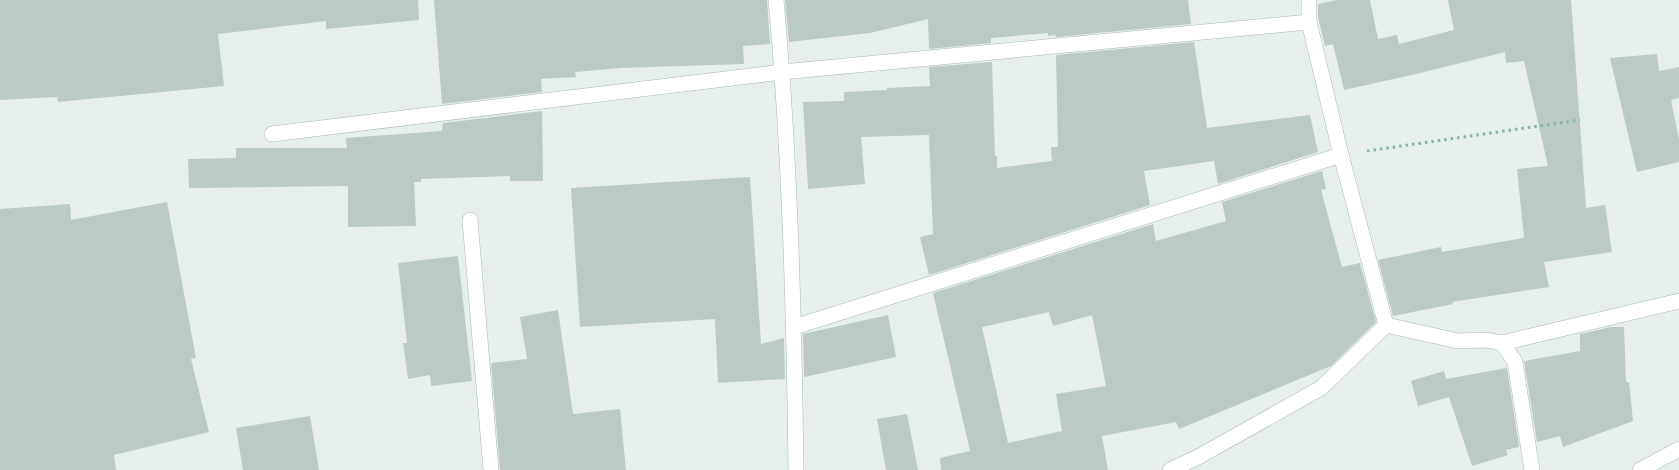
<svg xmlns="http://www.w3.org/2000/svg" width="1679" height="470" font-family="Commissioner,sans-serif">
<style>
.building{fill:#bbcac4;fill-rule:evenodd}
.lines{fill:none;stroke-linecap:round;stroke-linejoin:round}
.street-casing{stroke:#a8b8b2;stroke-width:16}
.secondary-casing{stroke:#a4bbb3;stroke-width:16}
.path{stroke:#86b3a5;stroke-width:3;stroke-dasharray:2.5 4;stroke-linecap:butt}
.street{stroke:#fff;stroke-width:15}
.secondary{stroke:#fff;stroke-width:15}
</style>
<rect width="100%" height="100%" fill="#e6efeb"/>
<g class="building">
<path d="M0 0H418L419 20 326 29V21L218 34 224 86 58 102 57 97 0 100Z"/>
<path d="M434 0H767L770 44 743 46 744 64 621 68 575 72 576 77 541 79 542 92 442 104Z"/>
<path d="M785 0H1188L1191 24 1056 37 1055 35 1048 36V33L991 38V43L929 49 928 19 870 33 789 42Z"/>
<path d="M1337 0H1370L1378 39 1397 35 1399 44 1454 30 1448 0H1571L1586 208 1605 205 1612 252 1544 262 1549 287 1452 302 1453 304 1393 316 1378 260 1441 247 1442 252 1524 238 1517 169 1548 166 1524 61 1506 63 1505 52 1416 74 1344 90 1333 44 1325 46 1318 17V4Z"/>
<path d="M1194 42 1207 128 1310 115 1318 152 1218 184 1214 161 1144 171 1150 205 929 275 920 237 933 234 929 135 861 137 865 184 808 189 803 102 844 101V92L887 90V88L930 86 929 67 992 62 995 156H997V168L1052 161 1051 147H1058L1056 55Z"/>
<path d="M1657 54 1659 71 1679 67V98L1671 100 1679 139V162L1637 172 1610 58Z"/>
<path d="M542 111 543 181H510V176L421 179V182H414L416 226 348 227V186L189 188 188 159 236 158V148H347L346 138 442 131 443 123Z"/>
<path d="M1322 171 1326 189 1321 190 1342 267 1360 263 1376 322 1331 366 1179 429 1176 422 1102 436 1108 470H941L940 458 970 451 933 293 1153 224 1156 241 1226 221 1222 202ZM1049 312 1053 326 1092 315 1106 386 1056 394 1062 431 1008 443 982 327Z"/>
<path d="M750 177 761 344 784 338 785 379 718 383 715 319 580 327 571 188Z"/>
<path d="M167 202 196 358 191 359 209 432 114 455 116 470H0V209L70 204 71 220Z"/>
<path d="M458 256 472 381 431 386 430 375 408 379 403 343H407L398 263Z"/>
<path d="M558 310 573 414 620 409 626 470H500L491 363 527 359 520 317Z"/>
<path d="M888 315 896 357 804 377 803 334Z"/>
<path d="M1611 327H1624L1626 382H1629L1633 421 1563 447 1560 436 1537 442 1524 361 1580 351V334Z"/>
<path d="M1507 368 1519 447 1506 450 1508 455 1472 466 1449 397 1418 406 1411 381 1444 371 1446 379Z"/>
<path d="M907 414 918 470H886L877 419Z"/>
<path d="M310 416 319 470H243L236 428Z"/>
</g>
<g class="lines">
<g class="street-casing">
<g id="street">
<path d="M776 0C790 156 794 313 796 470"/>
<path d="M1309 0V22L1341 155 1386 325"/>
<path d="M272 134 782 72 1309 22"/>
<path d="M470 220 491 470"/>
<path d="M794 327 1341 155"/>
<path d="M1502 343 1679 301"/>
<path d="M1170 470 1198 457 1321 388 1386 325 1458 341 1486 340 1502 343 1515 362 1532 470"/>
</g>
</g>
<g class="secondary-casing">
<path id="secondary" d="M1640 470 1679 449"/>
</g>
<path class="path" d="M1367 151 1580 120"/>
<use href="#street" class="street"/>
<use href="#secondary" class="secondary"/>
</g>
</svg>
